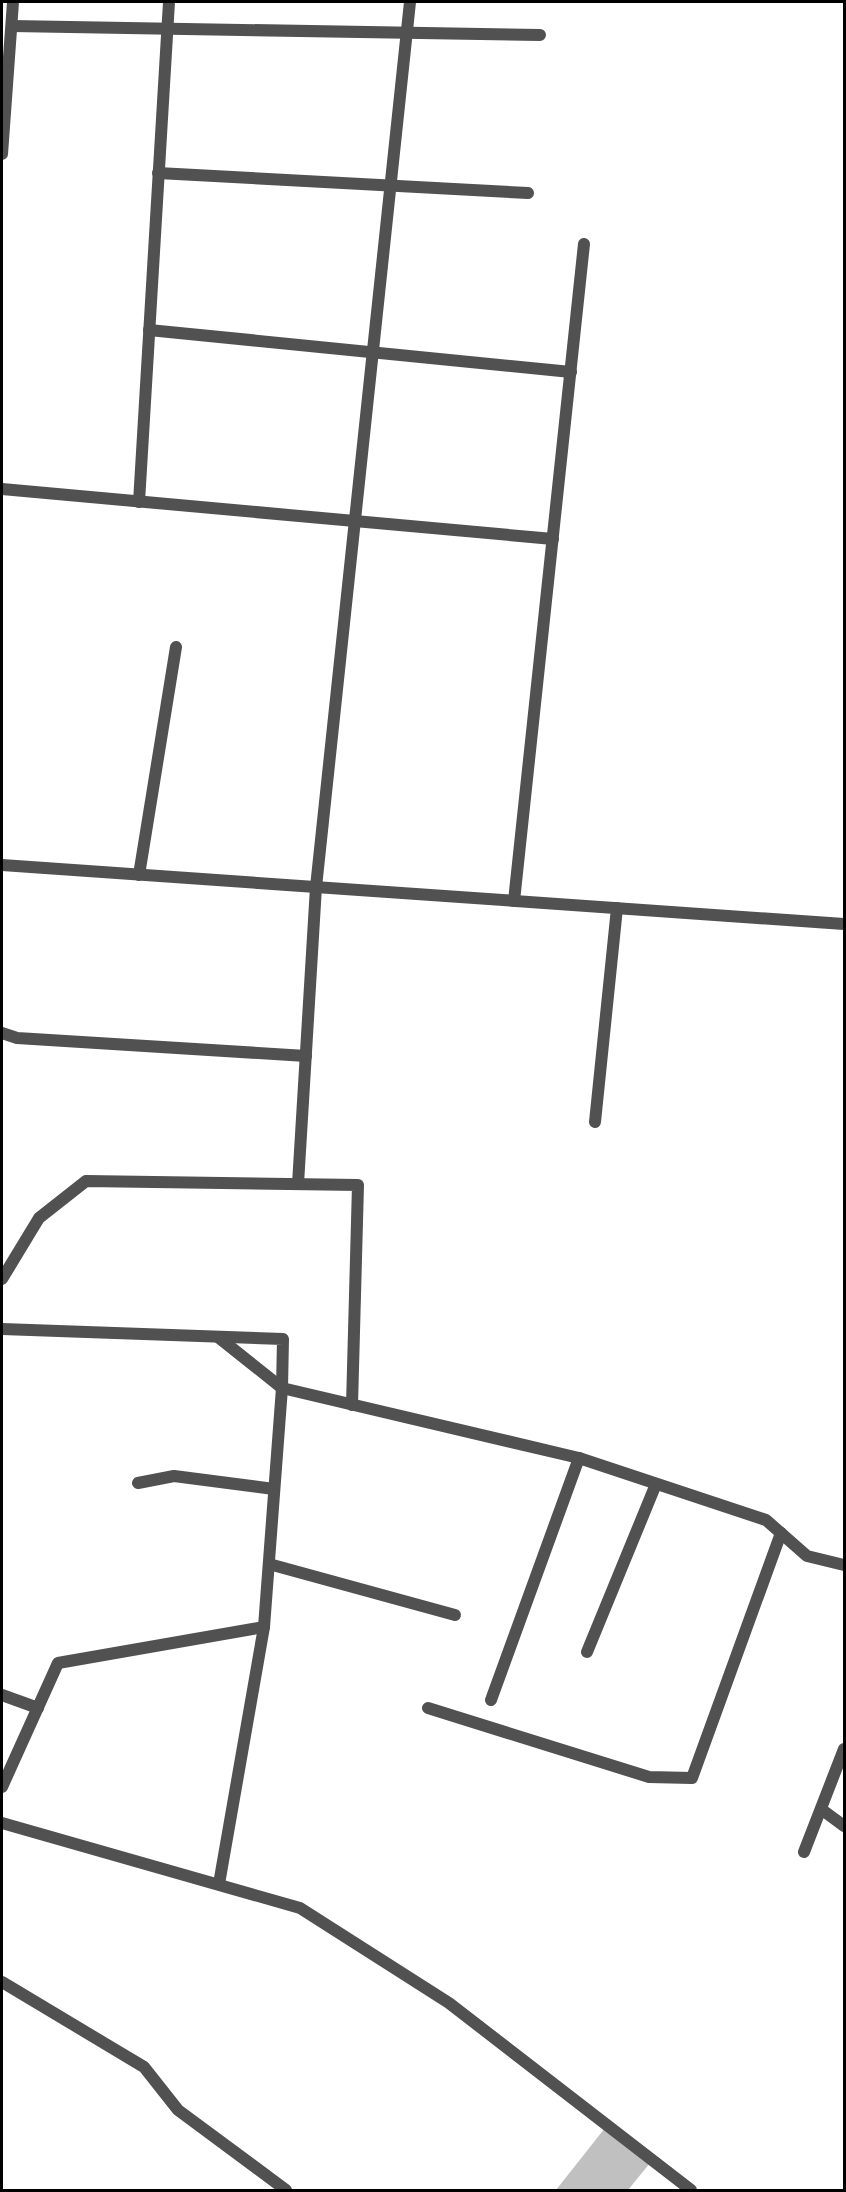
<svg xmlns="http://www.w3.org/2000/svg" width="846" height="2192" font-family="Cabin,sans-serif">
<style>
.building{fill:#c0c0c0}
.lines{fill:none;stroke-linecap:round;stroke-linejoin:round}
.lane{stroke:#515151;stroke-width:12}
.street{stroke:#515151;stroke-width:12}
</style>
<rect width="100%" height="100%" fill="#fff"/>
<path class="building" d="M605 2128 650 2163 628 2190H556Z"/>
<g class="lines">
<g class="lane">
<path d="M139 875 176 647"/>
<path d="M2 1033 17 1038 306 1056"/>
<path d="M595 1122 617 908"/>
<path d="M298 1184 316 887"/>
<path d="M2 1279 39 1218 86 1181 358 1185 352 1405"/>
<path d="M2 1329 283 1339 282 1388 264 1627 219 1884"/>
<path d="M218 1337 282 1388 579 1458 766 1520 807 1556 844 1565"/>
<path d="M138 1483 174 1476 274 1489"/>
<path d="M269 1564 455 1615"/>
<path d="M587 1652 656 1484"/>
<path d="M2 1695 38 1708"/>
<path d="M491 1700 579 1458"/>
<path d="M428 1708 649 1777 692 1778 781 1533"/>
<path d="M2 1787 58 1663 264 1627"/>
<path d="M821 1809 844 1826"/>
<path d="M804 1852 844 1749"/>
<path d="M2 1982 144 2067 178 2110 286 2190"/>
</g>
<g class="street">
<path d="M12 26 540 35"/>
<path d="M2 154 13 2"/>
<path d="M158 173 528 193"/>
<path d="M149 330 571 372"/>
<path d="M2 489 553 539"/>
<path d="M139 502 169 2"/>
<path d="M2 865 844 924"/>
<path d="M316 887 410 2"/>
<path d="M514 901 584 244"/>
<path d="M2 1823 300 1908 449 2003 691 2190"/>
</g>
</g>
<rect width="846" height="2192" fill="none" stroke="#000000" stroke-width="6"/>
</svg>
